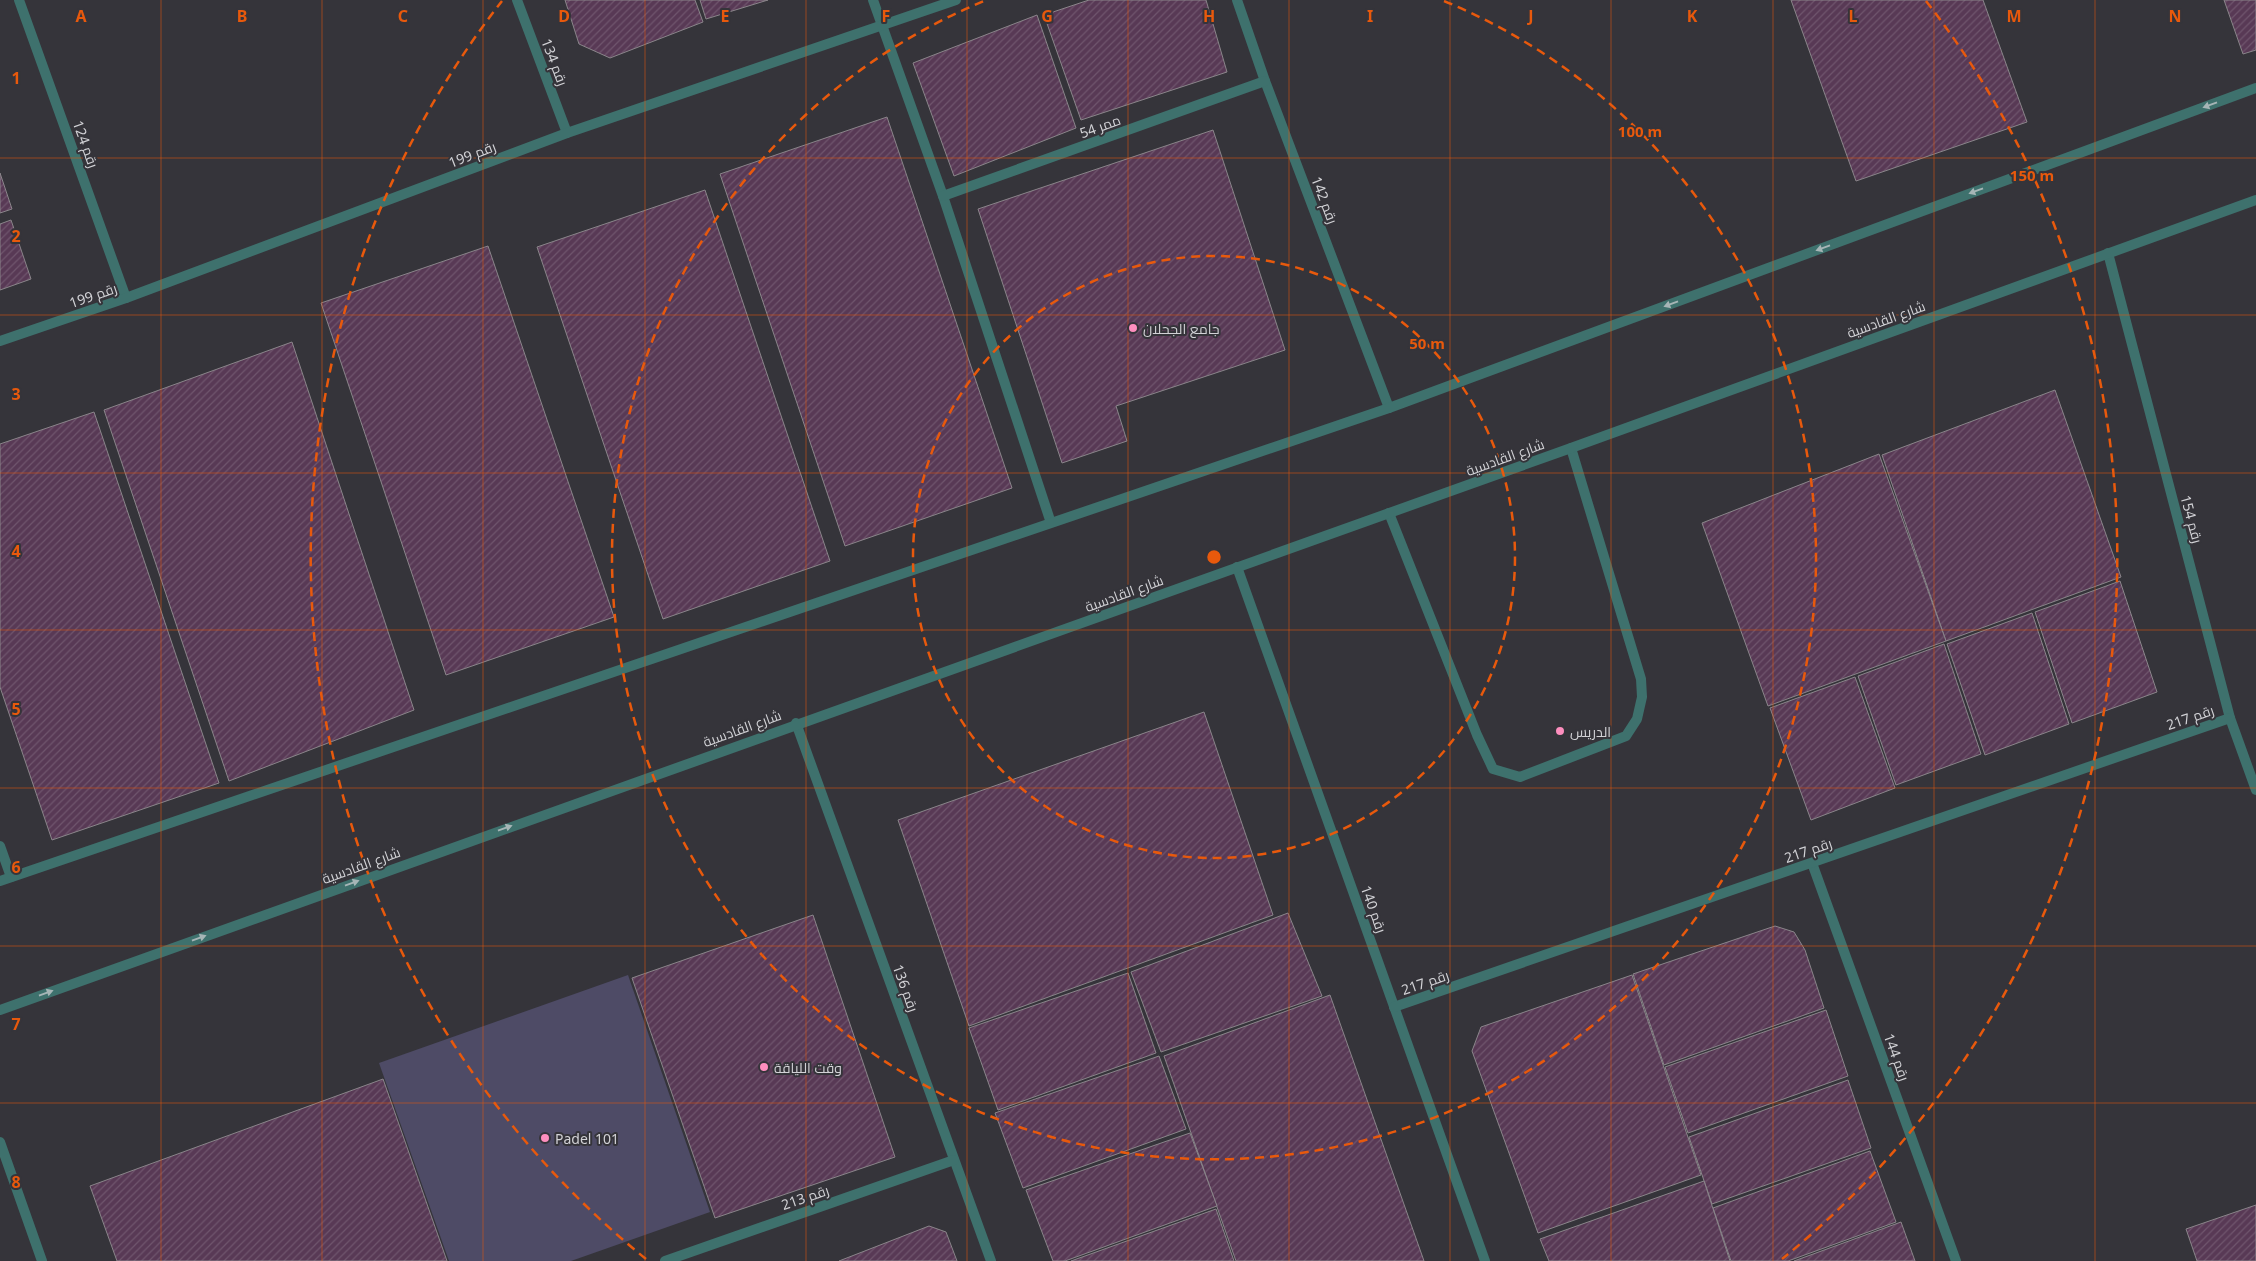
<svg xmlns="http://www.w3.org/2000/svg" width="2256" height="1261" font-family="'Noto Sans',Cairo,sans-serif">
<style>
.pitch{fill:#4e4b66}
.building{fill:url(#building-hatch);stroke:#8a858a}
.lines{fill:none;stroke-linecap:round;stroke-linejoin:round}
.service{stroke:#3e716d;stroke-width:10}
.minor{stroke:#3e716d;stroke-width:10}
.tertiary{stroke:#3e716d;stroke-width:10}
.oneway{fill:#a6b5b6}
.grid{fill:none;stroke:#e8590c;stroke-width:1;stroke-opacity:0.55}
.ring{fill:none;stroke:#e8590c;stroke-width:2.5;stroke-dasharray:9 6}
.poi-dot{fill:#fd8ebe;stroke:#35343a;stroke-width:2}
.labels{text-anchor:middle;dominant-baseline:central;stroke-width:4;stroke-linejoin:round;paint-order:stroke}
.street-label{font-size:14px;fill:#d2d2d6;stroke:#35343a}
.poi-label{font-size:14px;fill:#d2d2d6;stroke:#35343a;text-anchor:start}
.grid-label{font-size:16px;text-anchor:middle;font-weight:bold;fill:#e8590c;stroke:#35343a;stroke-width:4;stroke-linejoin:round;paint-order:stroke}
.centre{fill:#e8590c;stroke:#35343a;stroke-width:2.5}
.ring-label{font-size:15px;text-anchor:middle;font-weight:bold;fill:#e8590c;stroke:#35343a;stroke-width:4;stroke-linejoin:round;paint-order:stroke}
</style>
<defs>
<pattern id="building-hatch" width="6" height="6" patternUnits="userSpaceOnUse" patternTransform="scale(1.25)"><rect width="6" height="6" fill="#583955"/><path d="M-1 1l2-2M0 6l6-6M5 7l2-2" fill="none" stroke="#6f556d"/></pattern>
</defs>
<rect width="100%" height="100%" fill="#35343a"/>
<path class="pitch" d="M628 975 710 1212 571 1261H449L379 1063Z"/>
<g class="building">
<path d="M565 0H695L703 22 610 58 579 44Z"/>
<path d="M700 0H768L706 19Z"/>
<path d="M1089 0H1206L1227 72 1081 120 1044 15Z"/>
<path d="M1791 0H1983L2027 122 1856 181Z"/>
<path d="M2224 0H2256V50L2243 54Z"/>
<path d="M1037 15 1076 128 954 176 913 63Z"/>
<path d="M887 117 1012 488 845 546 720 174Z"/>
<path d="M1213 130 1285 350 1116 406 1127 441 1062 463 978 209Z"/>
<path d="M0 173 12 209 0 213Z"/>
<path d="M705 190 830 561 663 619 537 247Z"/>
<path d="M11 220 31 279 0 290V224Z"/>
<path d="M488 246 614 617 446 675 321 303Z"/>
<path d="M292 342 414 710 229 781 104 410Z"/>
<path d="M2055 390 2121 577 1946 641 1882 455Z"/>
<path d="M94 412 219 783 52 840 0 687V444Z"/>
<path d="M1879 454 1946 641 1768 706 1702 523Z"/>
<path d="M2120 581 2157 692 2072 723 2035 612Z"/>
<path d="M2032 613 2069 724 1985 755 1947 644Z"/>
<path d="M1944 644 1981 754 1896 785 1858 676Z"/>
<path d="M1855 677 1895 788 1811 820 1770 708Z"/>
<path d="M1204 712 1273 915 969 1026 898 820Z"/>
<path d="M1288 913 1322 996 1161 1052 1131 972Z"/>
<path d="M813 915 895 1157 715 1218 632 978Z"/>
<path d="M1775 926 1794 932 1805 950 1824 1008 1664 1065 1633 974Z"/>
<path d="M1128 973 1156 1053 998 1110 969 1028Z"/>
<path d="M1632 975 1701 1175 1538 1233 1472 1051 1481 1027Z"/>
<path d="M1330 995 1424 1261H1236L1164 1056Z"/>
<path d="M1826 1010 1848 1076 1688 1133 1665 1067Z"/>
<path d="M1159 1056 1186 1129 1023 1188 995 1113Z"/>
<path d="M383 1079 447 1261H117L90 1186Z"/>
<path d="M1848 1080 1871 1148 1712 1204 1689 1137Z"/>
<path d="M1190 1133 1217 1206 1065 1261H1053L1026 1190Z"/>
<path d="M1870 1151 1896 1222 1788 1261H1731L1713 1208Z"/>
<path d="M1704 1181 1730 1261H1549L1540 1239Z"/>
<path d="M2256 1205V1261H2197L2186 1229Z"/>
<path d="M1216 1209 1234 1261H1071Z"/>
<path d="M1901 1222 1915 1261H1794Z"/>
<path d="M929 1226 946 1232 957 1261H839Z"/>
</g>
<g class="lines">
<path class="service" d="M1389 513 1477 735 1493 769 1520 777 1626 736 1637 719 1642 697 1641 679 1571 448"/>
<g class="minor">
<path d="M19 0 126 298"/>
<path d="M517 0 567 133"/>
<path d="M873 0 943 196 1050 520"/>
<path d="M1237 0 1265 81 1389 408"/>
<path d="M943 196 1265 81"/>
<path d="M2108 253 2230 718 2256 790"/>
<path d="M0 341 126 298 567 133 956 0"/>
<path d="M1237 567 1485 1261"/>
<path d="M796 723 991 1261"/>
<path d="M0 846 11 877"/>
<path d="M1812 863 1956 1261"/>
<path d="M1394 1007 2230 718"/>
<path d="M0 1142 42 1261"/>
<path d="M665 1261 954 1160"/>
</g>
<g class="tertiary">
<path d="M0 881 1389 408 2256 88"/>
<path d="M0 1010 1571 448 2256 200"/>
</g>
</g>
<defs><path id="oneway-solid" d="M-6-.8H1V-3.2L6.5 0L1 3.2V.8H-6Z" transform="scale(1.25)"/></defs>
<g class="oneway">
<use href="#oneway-solid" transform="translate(2210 105) rotate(160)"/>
<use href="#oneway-solid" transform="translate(1976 191) rotate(160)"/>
<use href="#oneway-solid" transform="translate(1823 248) rotate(160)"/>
<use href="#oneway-solid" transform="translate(1671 304) rotate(160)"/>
<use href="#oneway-solid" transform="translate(505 828) rotate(-20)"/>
<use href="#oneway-solid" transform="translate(352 883) rotate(-20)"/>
<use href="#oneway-solid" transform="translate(199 938) rotate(-20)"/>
<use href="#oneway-solid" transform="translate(46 993) rotate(-20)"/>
</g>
<path class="grid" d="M161 0V1261M322 0V1261M483 0V1261M645 0V1261M806 0V1261M967 0V1261M1128 0V1261M1289 0V1261M1450 0V1261M1611 0V1261M1773 0V1261M1934 0V1261M2095 0V1261M0 158H2256M0 315H2256M0 473H2256M0 630H2256M0 788H2256M0 946H2256M0 1103H2256"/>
<g class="ring">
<circle cx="1214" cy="557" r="301"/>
<path d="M1444 1A602 602 0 1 1 984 1"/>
<path d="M646 1259A903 903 0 0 1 502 1M1926 1A903 903 0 0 1 1782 1259"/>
</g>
<g class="poi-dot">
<circle cx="1133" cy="328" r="5"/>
<circle cx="1560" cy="731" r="5"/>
<circle cx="764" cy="1067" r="5"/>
<circle cx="545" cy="1138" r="5"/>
</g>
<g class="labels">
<g class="street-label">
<text transform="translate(555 62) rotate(69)">رقم 134</text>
<text transform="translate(1100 126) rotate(-20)">ممر 54</text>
<text transform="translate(86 144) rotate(70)">رقم 124</text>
<text transform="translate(472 154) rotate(-21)">رقم 199</text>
<text transform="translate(1325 200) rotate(69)">رقم 142</text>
<text transform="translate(93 295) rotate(-19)">رقم 199</text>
<text transform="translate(1886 319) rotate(-20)">شارع القادسية</text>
<text transform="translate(1505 457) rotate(-20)">شارع القادسية</text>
<text transform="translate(2192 519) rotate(75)">رقم 154</text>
<text transform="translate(1124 593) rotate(-20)">شارع القادسية</text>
<text transform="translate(2190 717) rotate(-19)">رقم 217</text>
<text transform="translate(742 728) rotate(-20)">شارع القادسية</text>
<text transform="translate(1808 850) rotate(-19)">رقم 217</text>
<text transform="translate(361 865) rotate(-20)">شارع القادسية</text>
<text transform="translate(1374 909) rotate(70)">رقم 140</text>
<text transform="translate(1425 982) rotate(-19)">رقم 217</text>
<text transform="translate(906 988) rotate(70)">رقم 136</text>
<text transform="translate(1897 1057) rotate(70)">رقم 144</text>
<text transform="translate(805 1197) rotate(-19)">رقم 213</text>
</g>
<g class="poi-label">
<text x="1143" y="328">جامع الجحلان</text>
<text x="1570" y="731">الدريس</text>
<text x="774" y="1067">وقت اللياقة</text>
<text x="555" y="1138">Padel 101</text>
</g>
</g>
<g class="grid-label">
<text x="81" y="22">A</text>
<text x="242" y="22">B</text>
<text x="403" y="22">C</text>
<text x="564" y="22">D</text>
<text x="725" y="22">E</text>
<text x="886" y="22">F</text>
<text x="1047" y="22">G</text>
<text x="1209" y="22">H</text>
<text x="1370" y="22">I</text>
<text x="1531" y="22">J</text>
<text x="1692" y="22">K</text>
<text x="1853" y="22">L</text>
<text x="2014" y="22">M</text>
<text x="2175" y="22">N</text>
<text x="16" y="84">1</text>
<text x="16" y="242">2</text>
<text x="16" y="400">3</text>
<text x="16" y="557">4</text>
<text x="16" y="715">5</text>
<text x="16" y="873">6</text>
<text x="16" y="1030">7</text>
<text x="16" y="1188">8</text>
</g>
<circle cx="1214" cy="557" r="8" class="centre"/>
<g class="ring-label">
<text x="1640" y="137">100 m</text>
<text x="2032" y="181">150 m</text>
<text x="1427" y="349">50 m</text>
</g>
</svg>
